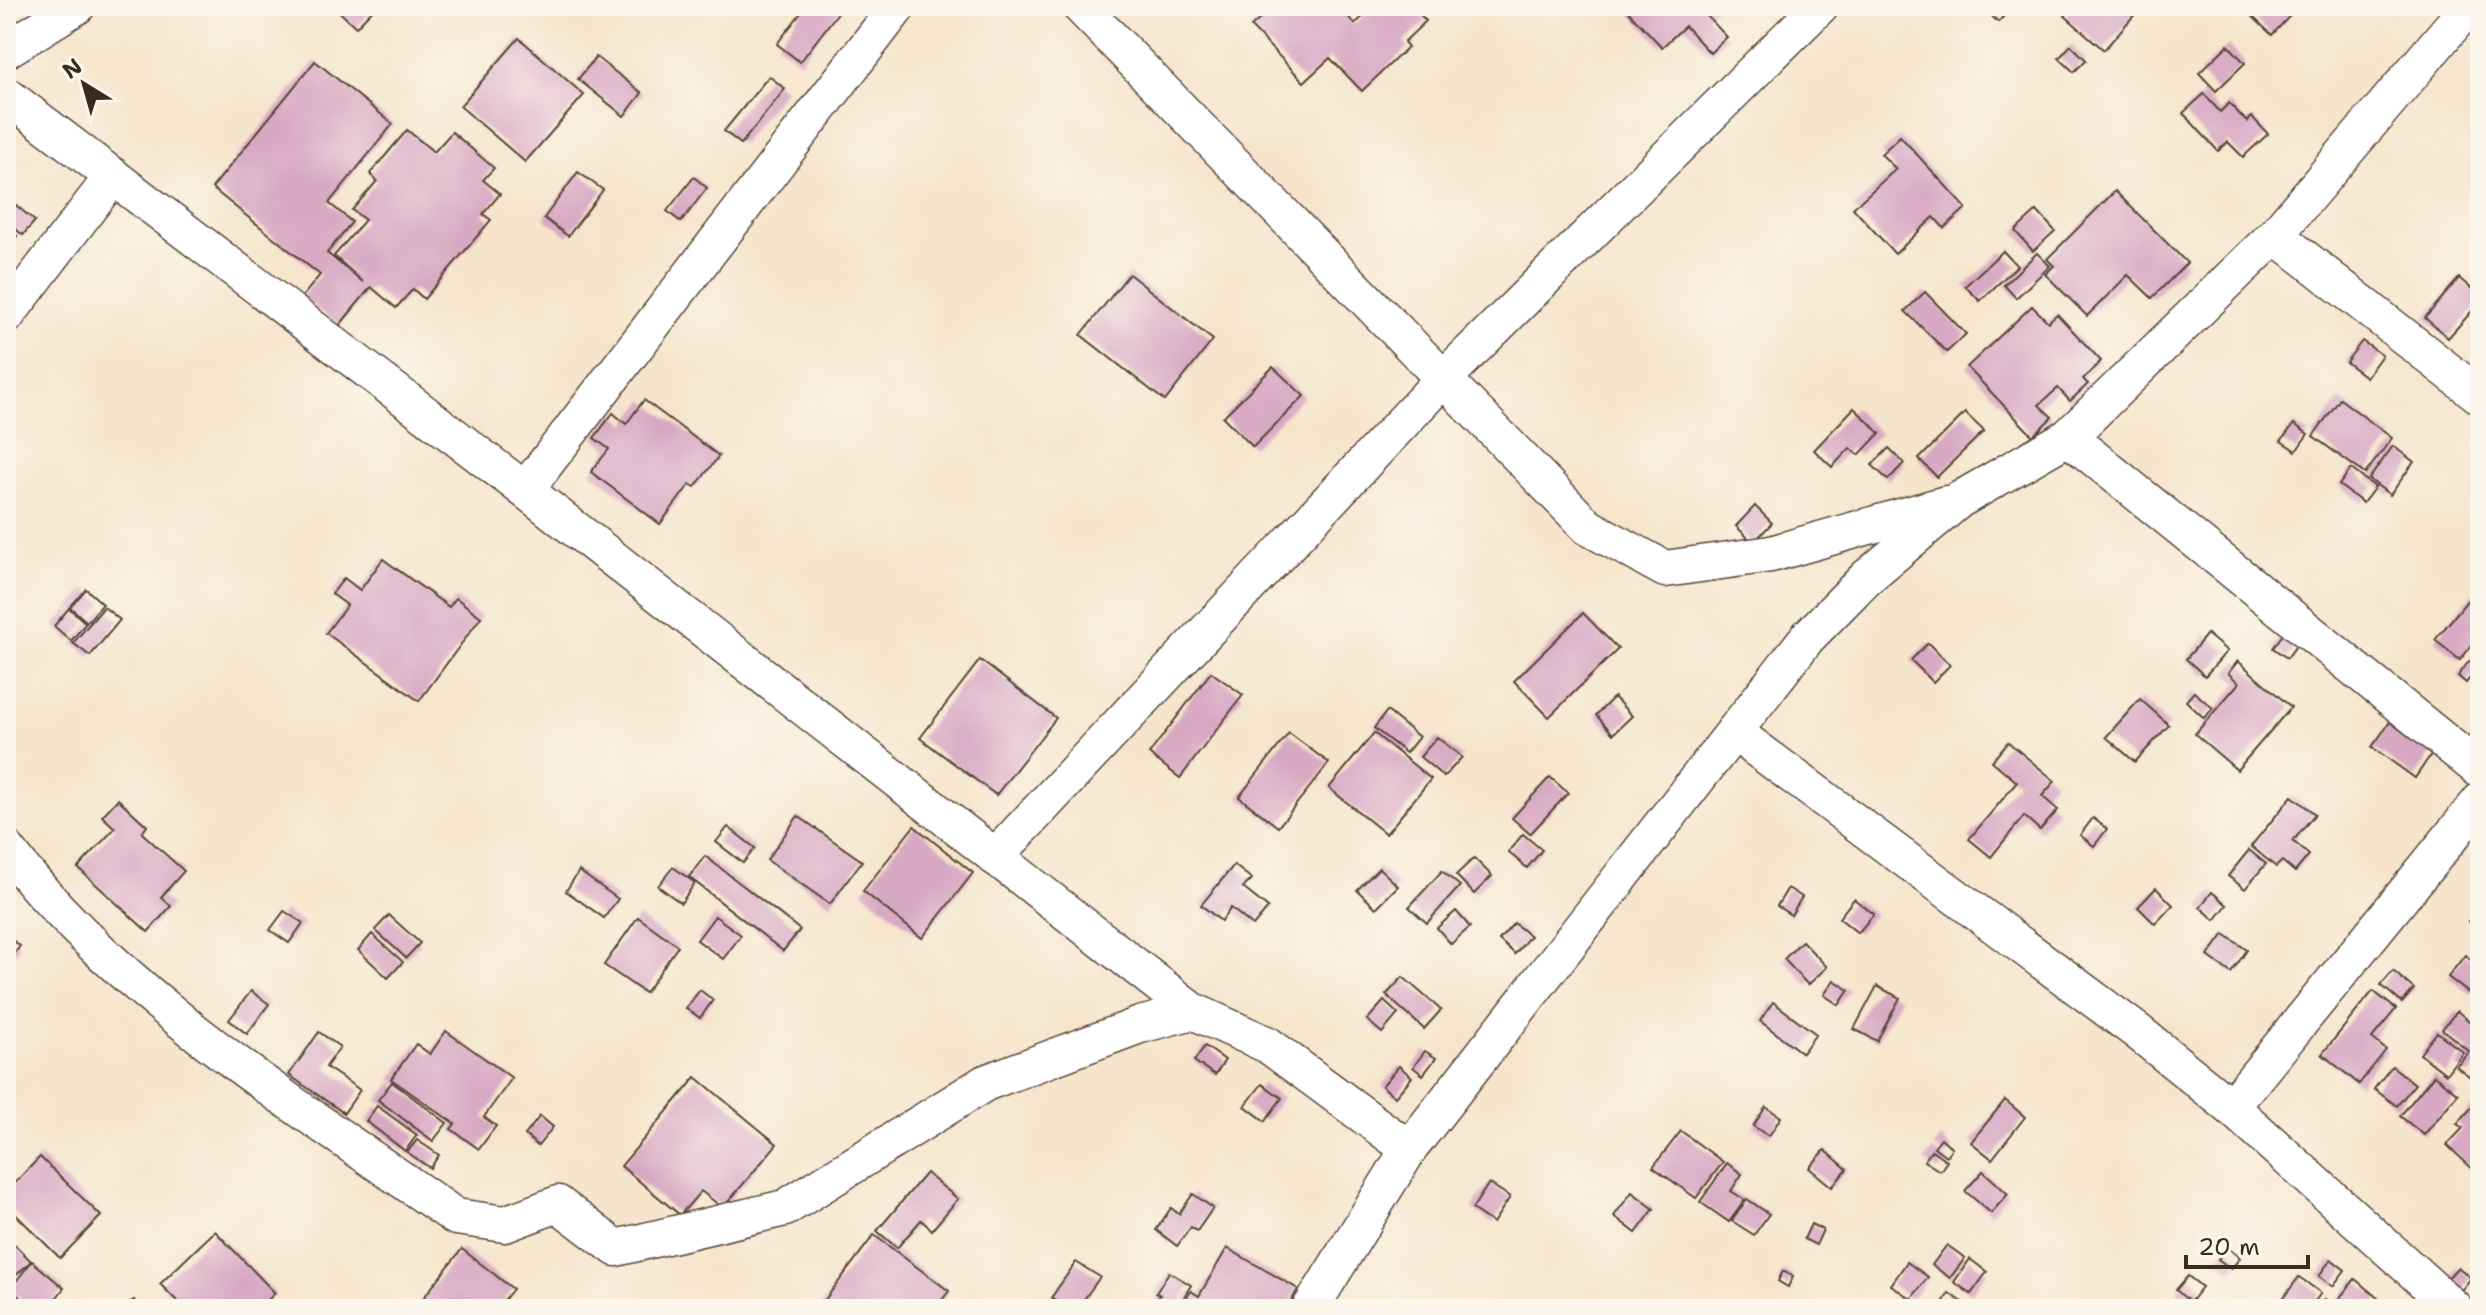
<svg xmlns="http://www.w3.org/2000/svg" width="2486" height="1315" font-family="'Shantell Sans',sans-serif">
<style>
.building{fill:#d8a9c3}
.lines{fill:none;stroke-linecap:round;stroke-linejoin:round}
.minor-casing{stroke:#574638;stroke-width:39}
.minor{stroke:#fff;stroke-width:36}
</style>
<rect width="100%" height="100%" fill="#fbf7ec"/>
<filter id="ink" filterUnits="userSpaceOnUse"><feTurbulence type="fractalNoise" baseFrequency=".0125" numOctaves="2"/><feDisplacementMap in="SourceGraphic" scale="16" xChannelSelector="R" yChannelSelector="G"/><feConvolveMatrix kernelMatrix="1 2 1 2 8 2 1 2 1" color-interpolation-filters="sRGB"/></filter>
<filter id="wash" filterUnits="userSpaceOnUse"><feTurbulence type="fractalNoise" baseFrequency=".006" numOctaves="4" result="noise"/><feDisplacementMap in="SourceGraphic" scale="32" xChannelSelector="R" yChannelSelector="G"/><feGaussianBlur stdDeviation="1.8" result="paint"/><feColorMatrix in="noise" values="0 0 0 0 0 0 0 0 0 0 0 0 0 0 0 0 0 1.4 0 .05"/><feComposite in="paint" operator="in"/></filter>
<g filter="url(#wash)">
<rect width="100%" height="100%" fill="#f6e5cc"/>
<g id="blocks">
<g class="building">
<path d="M333 6H376L356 27Z"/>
<path d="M806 6H843L800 62 777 44Z"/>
<path d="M1274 6 1283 14 1291 6H1338L1355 24 1374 6H1412L1426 21 1404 42 1408 47 1362 91 1330 58 1304 82 1251 27Z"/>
<path d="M1623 6H1717L1707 16 1727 37 1710 53 1685 26 1662 47Z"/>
<path d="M1982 6H2014L1998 22Z"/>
<path d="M2068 6H2142L2104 50 2065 16 2071 9Z"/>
<path d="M2264 6H2299L2272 35 2253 17Z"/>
<path d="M519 38 584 95 525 162 460 106Z"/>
<path d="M2071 45 2086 60 2074 72 2059 58Z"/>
<path d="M2228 45 2245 63 2216 91 2199 73Z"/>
<path d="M596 57 642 93 624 116 578 79Z"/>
<path d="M315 61 393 124 329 203 352 222 327 253 363 282 334 256 365 220 352 210 377 181 370 174 407 130 434 152 452 132 494 168 483 180 500 194 483 214 491 220 424 299 413 289 396 308 371 287 339 326 302 297 320 275 212 188Z"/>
<path d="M769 76 785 89 741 144 724 131Z"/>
<path d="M2204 94 2220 112 2229 103 2247 122 2252 117 2268 134 2243 157 2228 142 2218 151 2183 113Z"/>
<path d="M1900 136 1966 208 1944 228 1934 217 1895 254 1853 208 1896 169 1881 154Z"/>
<path d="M578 172 603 190 568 236 544 218Z"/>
<path d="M694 177 707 188 681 222 667 211Z"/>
<path d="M2115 191 2187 263 2152 298 2128 275 2087 316 2045 274 2054 266 2047 259Z"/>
<path d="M6 197 35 221 23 235 6 221Z"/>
<path d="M2037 211 2055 231 2033 251 2015 231Z"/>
<path d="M6 227 17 236 6 249Z"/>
<path d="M2003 251 2017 266 1980 301 1965 286Z"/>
<path d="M2037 253 2050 266 2016 298 2004 285Z"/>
<path d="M1129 274 1213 340 1165 401 1081 335Z"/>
<path d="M2459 278 2480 296V302L2448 338 2425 318Z"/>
<path d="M1925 292 1966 334 1947 352 1905 311Z"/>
<path d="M2032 306 2048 322 2057 314 2101 361 2083 379 2088 384 2070 401 2058 388 2039 405 2052 417 2033 436 1967 367Z"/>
<path d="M2362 341 2382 355 2366 377 2346 362Z"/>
<path d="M1273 367 1304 396 1253 447 1223 417Z"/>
<path d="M2340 399 2392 438 2365 474 2313 436Z"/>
<path d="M644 400 719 456 695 487 690 484 660 524 591 472 609 449 594 438 613 413 626 424Z"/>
<path d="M1854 408 1880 433 1859 455 1850 448 1832 467 1814 450Z"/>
<path d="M1965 413 1984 431 1937 477 1919 459Z"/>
<path d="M2294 424 2308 434 2296 451 2281 441Z"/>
<path d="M2393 446 2414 462 2390 495 2369 479Z"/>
<path d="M1889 448 1904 463 1888 480 1872 465Z"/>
<path d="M2351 469 2375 487 2363 503 2339 485Z"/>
<path d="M1755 506 1772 523 1753 543 1736 526Z"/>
<path d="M383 559 449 607 456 598 481 617 419 701 326 633 347 605 332 594 344 578 360 590Z"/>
<path d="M86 589 103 604 87 622 70 607Z"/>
<path d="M2474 592 2480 597V635L2460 660 2435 640Z"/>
<path d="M104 607 120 620 90 656 73 643Z"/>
<path d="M69 608 86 623 71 641 54 626Z"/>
<path d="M1583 613 1618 649 1549 717 1514 681Z"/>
<path d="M2284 633 2298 643 2287 658 2273 648Z"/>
<path d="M2207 634 2227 651 2205 676 2186 659Z"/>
<path d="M1928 643 1950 665 1933 682 1911 660Z"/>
<path d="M980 660 1056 718 996 795 920 738Z"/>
<path d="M2238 661 2291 707 2237 770 2195 734 2239 683 2228 673Z"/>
<path d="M2469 661 2478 667 2466 683 2458 676Z"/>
<path d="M1211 672 1243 695 1180 778 1149 754Z"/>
<path d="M2194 692 2213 708 2204 718 2186 701Z"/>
<path d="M1614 697 1632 716 1613 734 1596 715Z"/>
<path d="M2140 699 2169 725 2135 762 2106 737Z"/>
<path d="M1387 711 1419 737 1406 753 1374 728Z"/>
<path d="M2390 722 2432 753 2415 778 2372 747Z"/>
<path d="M1289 733 1329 763 1278 827 1239 797Z"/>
<path d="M1374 733 1431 779 1386 834 1329 788Z"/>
<path d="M1437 737 1462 757 1444 777 1420 757Z"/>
<path d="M2008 742 2055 781 2042 796 2058 810 2040 830 2024 816 1991 857 1969 839 2017 782 1992 761Z"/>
<path d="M1550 777 1568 793 1530 834 1512 818Z"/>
<path d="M2292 796 2315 814 2293 841 2309 855 2295 872 2282 861 2276 867 2251 846Z"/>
<path d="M118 799 147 826 142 833 184 871 161 897 171 906 148 932 78 868 115 828 102 816Z"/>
<path d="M798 816 862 861 830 904 767 860Z"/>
<path d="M2093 818 2107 829 2094 846 2080 835Z"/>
<path d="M914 826 973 873 922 938 863 891Z"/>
<path d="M728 827 755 848 743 863 716 842Z"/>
<path d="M1523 834 1542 850 1527 868 1508 852Z"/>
<path d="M2249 850 2266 864 2245 889 2228 876Z"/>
<path d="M705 856 800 930 783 951 689 877Z"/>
<path d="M1474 858 1492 876 1474 894 1456 875Z"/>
<path d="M1234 865 1252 879 1243 888 1268 908 1253 926 1231 908 1221 921 1201 905Z"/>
<path d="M673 867 695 883 681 903 658 886Z"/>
<path d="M1379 868 1398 886 1376 908 1357 890Z"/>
<path d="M579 871 618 899 604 918 566 891Z"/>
<path d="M1442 871 1460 886 1427 923 1409 907Z"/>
<path d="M1788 888 1802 897 1791 915 1777 906Z"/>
<path d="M2156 888 2173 905 2155 924 2138 907Z"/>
<path d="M2212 892 2227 905 2215 920 2200 907Z"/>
<path d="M1854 899 1874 914 1858 933 1839 918Z"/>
<path d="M2480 907V930L2469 921Z"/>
<path d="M284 911 303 923 289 943 270 930Z"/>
<path d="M1456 911 1470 927 1451 944 1437 928Z"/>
<path d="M389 915 420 943 406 958 375 930Z"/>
<path d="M715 916 741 935 723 959 697 940Z"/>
<path d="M638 917 678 946 645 993 604 965Z"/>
<path d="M1514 923 1530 936 1515 954 1499 940Z"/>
<path d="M372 934 403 962 388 978 358 950Z"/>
<path d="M2224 934 2247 950 2231 973 2208 956Z"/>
<path d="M6 935 20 946 8 963 6 962Z"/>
<path d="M1802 941 1827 967 1808 985 1784 959Z"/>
<path d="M2465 955 2480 968V982L2470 994 2448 977Z"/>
<path d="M2393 971 2414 989 2402 1003 2381 985Z"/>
<path d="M1403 977 1441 1010 1424 1029 1386 995Z"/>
<path d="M1834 980 1849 990 1839 1005 1824 995Z"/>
<path d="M1877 986 1900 998 1877 1041 1854 1029Z"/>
<path d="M700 990 713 1000 700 1018 686 1008Z"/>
<path d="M251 991 269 1004 247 1034 229 1020Z"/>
<path d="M2373 991 2396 1009 2372 1038 2386 1050 2359 1084 2322 1054Z"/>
<path d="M1384 1001 1398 1014 1382 1033 1367 1020Z"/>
<path d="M1773 1002 1816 1034 1802 1053 1760 1021Z"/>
<path d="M2457 1011 2480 1030V1062L2469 1076 2456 1066 2469 1051 2442 1029Z"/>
<path d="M446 1031 512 1078 484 1117 496 1126 479 1149 451 1129 455 1124 391 1079 416 1044 430 1054Z"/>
<path d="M319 1032 340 1047 326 1067 360 1090 344 1113 289 1075Z"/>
<path d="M2437 1032 2463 1052 2446 1074 2420 1054Z"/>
<path d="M1205 1046 1225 1060 1215 1075 1194 1061Z"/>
<path d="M1425 1051 1436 1058 1423 1075 1413 1067Z"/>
<path d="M1399 1066 1412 1077 1395 1097 1382 1086Z"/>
<path d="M2392 1066 2415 1084 2397 1106 2374 1089Z"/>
<path d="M2434 1075 2458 1094 2424 1135 2400 1116Z"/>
<path d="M696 1077 777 1144 723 1208 701 1191 680 1215 621 1166Z"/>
<path d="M392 1082 447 1123 433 1141 378 1100Z"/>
<path d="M1262 1084 1282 1098 1265 1121 1245 1106Z"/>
<path d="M2480 1098V1176L2447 1145 2463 1128 2457 1124Z"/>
<path d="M2005 1100 2025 1117 1992 1159 1971 1142Z"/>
<path d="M377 1106 417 1135 405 1151 366 1121Z"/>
<path d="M1766 1107 1781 1117 1769 1136 1753 1126Z"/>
<path d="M540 1116 553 1127 538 1146 525 1135Z"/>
<path d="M1681 1131 1723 1162 1696 1198 1653 1167Z"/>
<path d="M1941 1138 1952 1148 1946 1156 1934 1147Z"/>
<path d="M417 1140 439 1155 430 1168 407 1152Z"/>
<path d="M1825 1150 1847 1169 1832 1187 1809 1168Z"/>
<path d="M1932 1150 1947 1161 1940 1171 1924 1161Z"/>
<path d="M40 1157 101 1216 60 1258 6 1205V1192Z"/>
<path d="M1727 1163 1742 1174 1731 1191 1745 1200 1729 1222 1700 1202Z"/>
<path d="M1983 1171 2008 1194 1991 1213 1965 1191Z"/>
<path d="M926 1173 958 1199 932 1230 921 1220 897 1248 877 1231Z"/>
<path d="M1489 1183 1510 1197 1493 1223 1472 1209Z"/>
<path d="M1632 1192 1654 1209 1636 1233 1614 1216Z"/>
<path d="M1193 1194 1213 1208 1197 1231 1191 1227 1177 1246 1156 1230 1171 1208 1179 1214Z"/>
<path d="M1747 1199 1769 1214 1754 1235 1732 1221Z"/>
<path d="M1811 1224 1823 1230 1816 1245 1804 1239Z"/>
<path d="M215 1231 275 1293 259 1309H185L160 1284Z"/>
<path d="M874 1235 949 1291 935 1309H818Z"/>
<path d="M15 1245 31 1261 6 1285V1253Z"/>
<path d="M1947 1245 1965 1258 1950 1278 1932 1265Z"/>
<path d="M2227 1247 2240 1258 2231 1269 2218 1259Z"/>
<path d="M1227 1248 1298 1289 1287 1309H1180L1191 1291 1199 1296Z"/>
<path d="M462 1249 513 1289 497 1309H421L417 1306Z"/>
<path d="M1970 1259 1987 1272 1971 1294 1954 1282Z"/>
<path d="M2331 1259 2345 1270 2333 1286 2319 1276Z"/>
<path d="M32 1261 64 1288 48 1309H34L10 1289Z"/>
<path d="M1076 1262 1100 1277 1085 1298 1101 1309H1067L1051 1298Z"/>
<path d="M1907 1262 1928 1277 1911 1299 1891 1285Z"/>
<path d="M2458 1267 2471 1278 2459 1293 2445 1281Z"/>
<path d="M1783 1271 1793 1276 1788 1287 1778 1281Z"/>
<path d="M1169 1272 1191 1285 1177 1309H1152L1160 1295 1156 1293Z"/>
<path d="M2188 1276 2202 1287 2190 1302 2176 1290Z"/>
<path d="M2299 1277 2321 1293 2309 1309H2275Z"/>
<path d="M2355 1279 2379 1299 2370 1309H2317L2325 1299 2333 1306Z"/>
<path d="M1949 1293 1965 1304 1962 1309H1939Z"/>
<path d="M134 1300 139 1309H119Z"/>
</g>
</g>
</g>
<g filter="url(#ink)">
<use href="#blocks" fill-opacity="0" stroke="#574638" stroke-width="2"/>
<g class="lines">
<g class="minor-casing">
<g id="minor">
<path d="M1080 6 1588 527 1665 569 1771 554 1946 504"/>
<path d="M6 50 77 6"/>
<path d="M6 95 525 490 1193 1011 1268 1045 1409 1149"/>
<path d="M2275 235 2480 396"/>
<path d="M6 316 113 176"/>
<path d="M2068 437 2480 770"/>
<path d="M525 490 898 6"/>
<path d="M1734 732 2138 1032 2231 1107 2455 1309"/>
<path d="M6 848C116 994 306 1112 456 1217L505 1224 558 1204 616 1248 785 1208 985 1083 1140 1025 1193 1011"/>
<path d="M995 857 1444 378 1820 6"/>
<path d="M2231 1107 2480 801"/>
<path d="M1310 1309 1409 1149 1807 638 1866 578 1959 500 2068 437 2275 235 2469 6"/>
</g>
</g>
<use href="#minor" class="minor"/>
</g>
</g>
<rect width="2486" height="1315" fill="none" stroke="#fbf7ec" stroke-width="32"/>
<g transform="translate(84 84) rotate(323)" stroke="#fbf7ec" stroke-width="6" paint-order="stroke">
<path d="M0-6L14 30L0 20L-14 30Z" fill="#3b2a1e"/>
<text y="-12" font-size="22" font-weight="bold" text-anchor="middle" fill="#3b2a1e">N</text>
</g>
<path d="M2186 1255v12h122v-12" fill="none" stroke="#3b2a1e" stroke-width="4"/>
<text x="2198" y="1255" font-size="24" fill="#3b2a1e" stroke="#fbf7ec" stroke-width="6" paint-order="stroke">20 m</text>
</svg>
